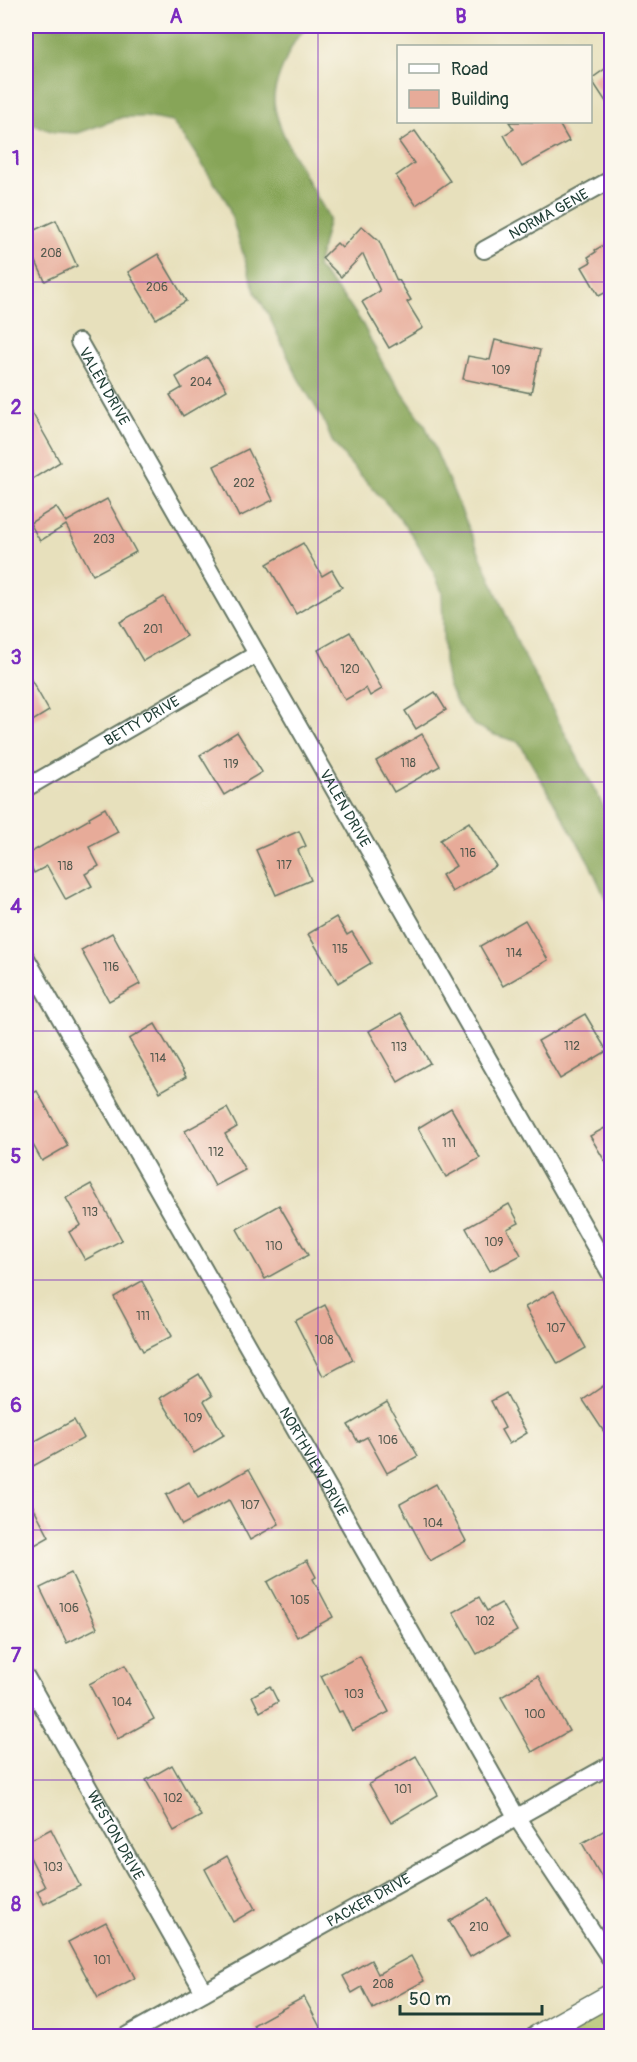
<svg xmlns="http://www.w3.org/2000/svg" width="637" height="2062" font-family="Pangolin,sans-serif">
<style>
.green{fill:#aabe62;stroke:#647e4b;stroke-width:1.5}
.forest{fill:#87a558;stroke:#537146;stroke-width:1.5}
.building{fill:#e7ab99}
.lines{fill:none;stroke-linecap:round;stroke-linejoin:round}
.minor-casing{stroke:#657664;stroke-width:20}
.tertiary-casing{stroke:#657664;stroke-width:24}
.minor{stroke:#fff;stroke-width:16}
.tertiary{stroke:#fff;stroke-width:21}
.grid{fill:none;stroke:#7b2cbf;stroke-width:1.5;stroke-opacity:0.55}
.labels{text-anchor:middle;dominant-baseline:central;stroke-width:6;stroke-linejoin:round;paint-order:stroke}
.number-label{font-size:12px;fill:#51584d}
.street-label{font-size:15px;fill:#1f3d34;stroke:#fbf7ec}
.neatline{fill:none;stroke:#7b2cbf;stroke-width:2}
.grid-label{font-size:20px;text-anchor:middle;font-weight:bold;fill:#7b2cbf}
</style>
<rect width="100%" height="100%" fill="#fbf7ec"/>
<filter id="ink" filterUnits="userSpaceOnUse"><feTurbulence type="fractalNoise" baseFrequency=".0167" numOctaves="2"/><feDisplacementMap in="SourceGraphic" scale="12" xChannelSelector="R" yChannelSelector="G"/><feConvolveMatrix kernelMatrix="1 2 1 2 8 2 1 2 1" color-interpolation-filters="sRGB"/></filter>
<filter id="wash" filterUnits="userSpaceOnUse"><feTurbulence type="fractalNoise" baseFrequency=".008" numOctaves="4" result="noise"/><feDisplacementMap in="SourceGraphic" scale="24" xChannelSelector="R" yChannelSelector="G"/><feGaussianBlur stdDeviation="1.35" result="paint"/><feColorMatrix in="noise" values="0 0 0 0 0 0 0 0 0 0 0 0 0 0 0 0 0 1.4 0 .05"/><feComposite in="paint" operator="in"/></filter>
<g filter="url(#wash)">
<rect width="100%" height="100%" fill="#e7e0bc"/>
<path class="green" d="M611 2007V2036H561Z"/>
<path class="forest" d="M26 26H311C297 33 291 47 285 62 280 73 273 89 274 101 276 133 313 188 329 218L317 267 349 304 363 325 385 368 425 425 519 646 611 821V911L589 862 519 742 495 735 474 725 458 705 448 685 444 662 442 592 433 571 412 535 397 515 347 460 332 441 323 419 298 378 268 314 255 292 227 202 187 141 172 122 146 117H123L78 133 54 132 26 122Z"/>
<g id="blocks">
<g class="building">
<path d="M612 64V111L591 79Z"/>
<path d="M509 122H558L569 141 522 167 504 135 514 129Z"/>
<path d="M415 131 450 181 416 205 396 176 414 163 399 142Z"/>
<path d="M56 220 77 266 45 281 26 240V234Z"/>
<path d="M362 226 379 241 397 281 399 280 411 300 407 302 423 328 389 348 362 302 380 291 363 254 341 277 322 258 337 243 342 248Z"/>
<path d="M612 240V289L599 296 582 267 591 262 588 257 596 252 595 250Z"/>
<path d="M158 254 186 301 156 319 128 272Z"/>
<path d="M495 340 540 350 531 393 463 379 468 356 490 360Z"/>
<path d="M207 357 227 390 183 416 170 395 182 388 176 377Z"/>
<path d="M26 402 60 462 26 483Z"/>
<path d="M248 449 273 500 239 517 214 466Z"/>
<path d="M107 499 136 552 93 575 66 525 40 541 30 523 56 507 66 522Z"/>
<path d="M303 543 322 576 332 570 342 587 296 614 267 564Z"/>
<path d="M164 597 186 636 143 661 120 622Z"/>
<path d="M350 632 382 689 370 696 366 688 345 700 318 650Z"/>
<path d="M26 671 49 711 26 725Z"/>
<path d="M435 692 446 710 416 729 405 711Z"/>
<path d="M237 732 262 772 224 795 200 755Z"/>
<path d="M422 734 440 766 394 792 376 761Z"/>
<path d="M105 808 118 832 89 847 99 866 85 874 92 886 66 900 47 866 34 873 26 855 90 819 89 817Z"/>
<path d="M469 822 496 866 452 892 442 875 456 866 440 840Z"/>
<path d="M299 831 306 846 298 850 311 880 276 895 256 850Z"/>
<path d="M336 917 347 935 352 932 371 963 338 983 308 934Z"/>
<path d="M525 920 548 960 503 986 480 946Z"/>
<path d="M112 933 140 984 109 1001 81 950Z"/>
<path d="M401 1013 430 1063 398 1082 369 1031Z"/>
<path d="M585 1014 607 1051 560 1079 538 1041Z"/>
<path d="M155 1024 186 1077 160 1092 129 1039Z"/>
<path d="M37 1091 68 1146 42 1161 26 1132V1097Z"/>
<path d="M227 1108 237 1127 225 1134 245 1170 215 1186 185 1131Z"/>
<path d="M451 1108 480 1158 446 1177 418 1128Z"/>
<path d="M612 1124V1173L590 1136Z"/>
<path d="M91 1184 122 1240 85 1260 69 1232 81 1225 66 1198Z"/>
<path d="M509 1204 519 1223 507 1229 521 1255 490 1271 466 1228Z"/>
<path d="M279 1205 308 1255 265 1279 237 1229Z"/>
<path d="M142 1281 172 1336 143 1351 114 1297Z"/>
<path d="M554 1291 586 1348 558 1364 525 1307Z"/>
<path d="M325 1305 353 1360 323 1376 295 1321Z"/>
<path d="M199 1374 212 1396 204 1401 224 1435 194 1453 160 1398Z"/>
<path d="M606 1384 612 1392V1444L583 1400Z"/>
<path d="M506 1393 515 1411 514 1412 527 1433 509 1444 501 1430 505 1428 491 1401Z"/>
<path d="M387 1402 418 1456 387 1473 367 1437 358 1442 348 1425Z"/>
<path d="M74 1420 84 1438 26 1470V1446Z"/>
<path d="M249 1469 279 1524 250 1540 229 1500 182 1525 166 1495 189 1482 198 1498Z"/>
<path d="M436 1484 466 1541 430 1561 400 1504Z"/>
<path d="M26 1493 49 1537 26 1550Z"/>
<path d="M307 1560 316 1577 313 1579 333 1617 297 1637 267 1582Z"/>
<path d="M71 1573 97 1628 67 1643 40 1588Z"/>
<path d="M479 1597 487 1611 501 1603 517 1631 477 1654 453 1612Z"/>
<path d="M360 1656 389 1712 352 1731 342 1711 339 1712 321 1676Z"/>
<path d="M125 1665 154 1719 118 1739 89 1684Z"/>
<path d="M538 1676 569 1731 532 1752 501 1697Z"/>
<path d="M270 1686 278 1702 260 1712 252 1696Z"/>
<path d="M416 1756 438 1795 391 1823 369 1784Z"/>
<path d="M172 1765 201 1816 174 1831 146 1780Z"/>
<path d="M612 1826V1895L582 1843Z"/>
<path d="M51 1829 80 1886 44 1904 37 1891 45 1887 26 1849V1842Z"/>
<path d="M227 1856 255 1909 233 1922 205 1869Z"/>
<path d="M488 1898 509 1934 470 1957 449 1921Z"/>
<path d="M106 1922 135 1978 98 1998 68 1942Z"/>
<path d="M411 1956 424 1981 373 2009 362 1987 352 1993 343 1976 371 1960 378 1974Z"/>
<path d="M304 1997 322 2031 313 2037H259L253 2025Z"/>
</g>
</g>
</g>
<g filter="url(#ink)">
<use href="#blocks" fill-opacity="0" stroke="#657664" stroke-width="1.5"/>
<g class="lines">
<g class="minor-casing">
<g id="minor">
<path id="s1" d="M484 250 612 179"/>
<path id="s2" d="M79 342 612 1276"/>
<path id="s3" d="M26 788 257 654"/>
<path id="s4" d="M26 958 517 1818 612 1961"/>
<path id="s5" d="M26 1677 204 1992"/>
<path id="s6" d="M126 2036 612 1764"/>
</g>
</g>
<g class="tertiary-casing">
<path id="tertiary" d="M537 2036 612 1994"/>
</g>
<use href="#minor" class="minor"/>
<use href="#tertiary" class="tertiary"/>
</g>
</g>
<path class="grid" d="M318 26V2036M26 282H612M26 532H612M26 782H612M26 1031H612M26 1280H612M26 1530H612M26 1780H612"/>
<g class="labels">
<g class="number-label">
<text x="51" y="253">208</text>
<text x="157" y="287">206</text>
<text x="501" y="370">109</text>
<text x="201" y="382">204</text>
<text x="244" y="483">202</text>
<text x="104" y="539">203</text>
<text x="153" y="629">201</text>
<text x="350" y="669">120</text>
<text x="408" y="763">118</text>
<text x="231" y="764">119</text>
<text x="468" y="853">116</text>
<text x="284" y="865">117</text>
<text x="65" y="866">118</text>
<text x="340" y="949">115</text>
<text x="514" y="953">114</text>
<text x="111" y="967">116</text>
<text x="572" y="1046">112</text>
<text x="399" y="1047">113</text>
<text x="158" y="1058">114</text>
<text x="449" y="1143">111</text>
<text x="216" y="1152">112</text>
<text x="90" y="1212">113</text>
<text x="494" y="1242">109</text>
<text x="274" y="1246">110</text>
<text x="143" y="1316">111</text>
<text x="556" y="1328">107</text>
<text x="324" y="1340">108</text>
<text x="193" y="1418">109</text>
<text x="388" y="1440">106</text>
<text x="250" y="1505">107</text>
<text x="433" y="1523">104</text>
<text x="300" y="1600">105</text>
<text x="69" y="1608">106</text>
<text x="485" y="1621">102</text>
<text x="354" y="1694">103</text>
<text x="122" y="1702">104</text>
<text x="535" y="1714">100</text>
<text x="403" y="1789">101</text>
<text x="173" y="1798">102</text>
<text x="53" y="1867">103</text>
<text x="479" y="1927">210</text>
<text x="102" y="1960">101</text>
<text x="383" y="1984">208</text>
</g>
<g class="street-label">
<text stroke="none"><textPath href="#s1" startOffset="74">NORMA GENE</textPath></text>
<text stroke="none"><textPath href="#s2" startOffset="51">VALEN DRIVE</textPath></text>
<text stroke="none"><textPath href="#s3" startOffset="134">BETTY DRIVE</textPath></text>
<text stroke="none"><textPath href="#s2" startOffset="537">VALEN DRIVE</textPath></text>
<text stroke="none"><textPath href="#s4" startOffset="580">NORTHVIEW DRIVE</textPath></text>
<text stroke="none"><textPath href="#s5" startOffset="182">WESTON DRIVE</textPath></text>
<text stroke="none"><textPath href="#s6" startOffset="278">PACKER DRIVE</textPath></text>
</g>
</g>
<rect width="637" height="2062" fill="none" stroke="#fbf7ec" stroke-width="66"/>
<rect x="397" y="45" width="195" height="78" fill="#fbf7ec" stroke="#a3ada2" stroke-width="1.5"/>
<rect x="409" y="64" width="30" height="9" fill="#ffffff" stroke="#a3ada2" stroke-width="1.5"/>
<text x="451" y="75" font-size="18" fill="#1f3d34">Road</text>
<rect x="409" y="90" width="30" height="18" fill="#e7ab99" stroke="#a3ada2" stroke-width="1.5"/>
<text x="451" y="105" font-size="18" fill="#1f3d34">Building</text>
<path d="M400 2005v9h142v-9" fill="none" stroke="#1f3d34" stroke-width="3"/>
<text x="409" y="2005" font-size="18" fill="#1f3d34" stroke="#fbf7ec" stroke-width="4.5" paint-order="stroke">50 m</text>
<rect x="33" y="33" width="571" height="1996" class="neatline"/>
<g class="grid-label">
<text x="176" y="23">A</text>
<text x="461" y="23">B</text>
<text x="16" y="165">1</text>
<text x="16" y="414">2</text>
<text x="16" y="664">3</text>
<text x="16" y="913">4</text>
<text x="16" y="1163">5</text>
<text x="16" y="1412">6</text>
<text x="16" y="1662">7</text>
<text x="16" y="1911">8</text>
</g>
</svg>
